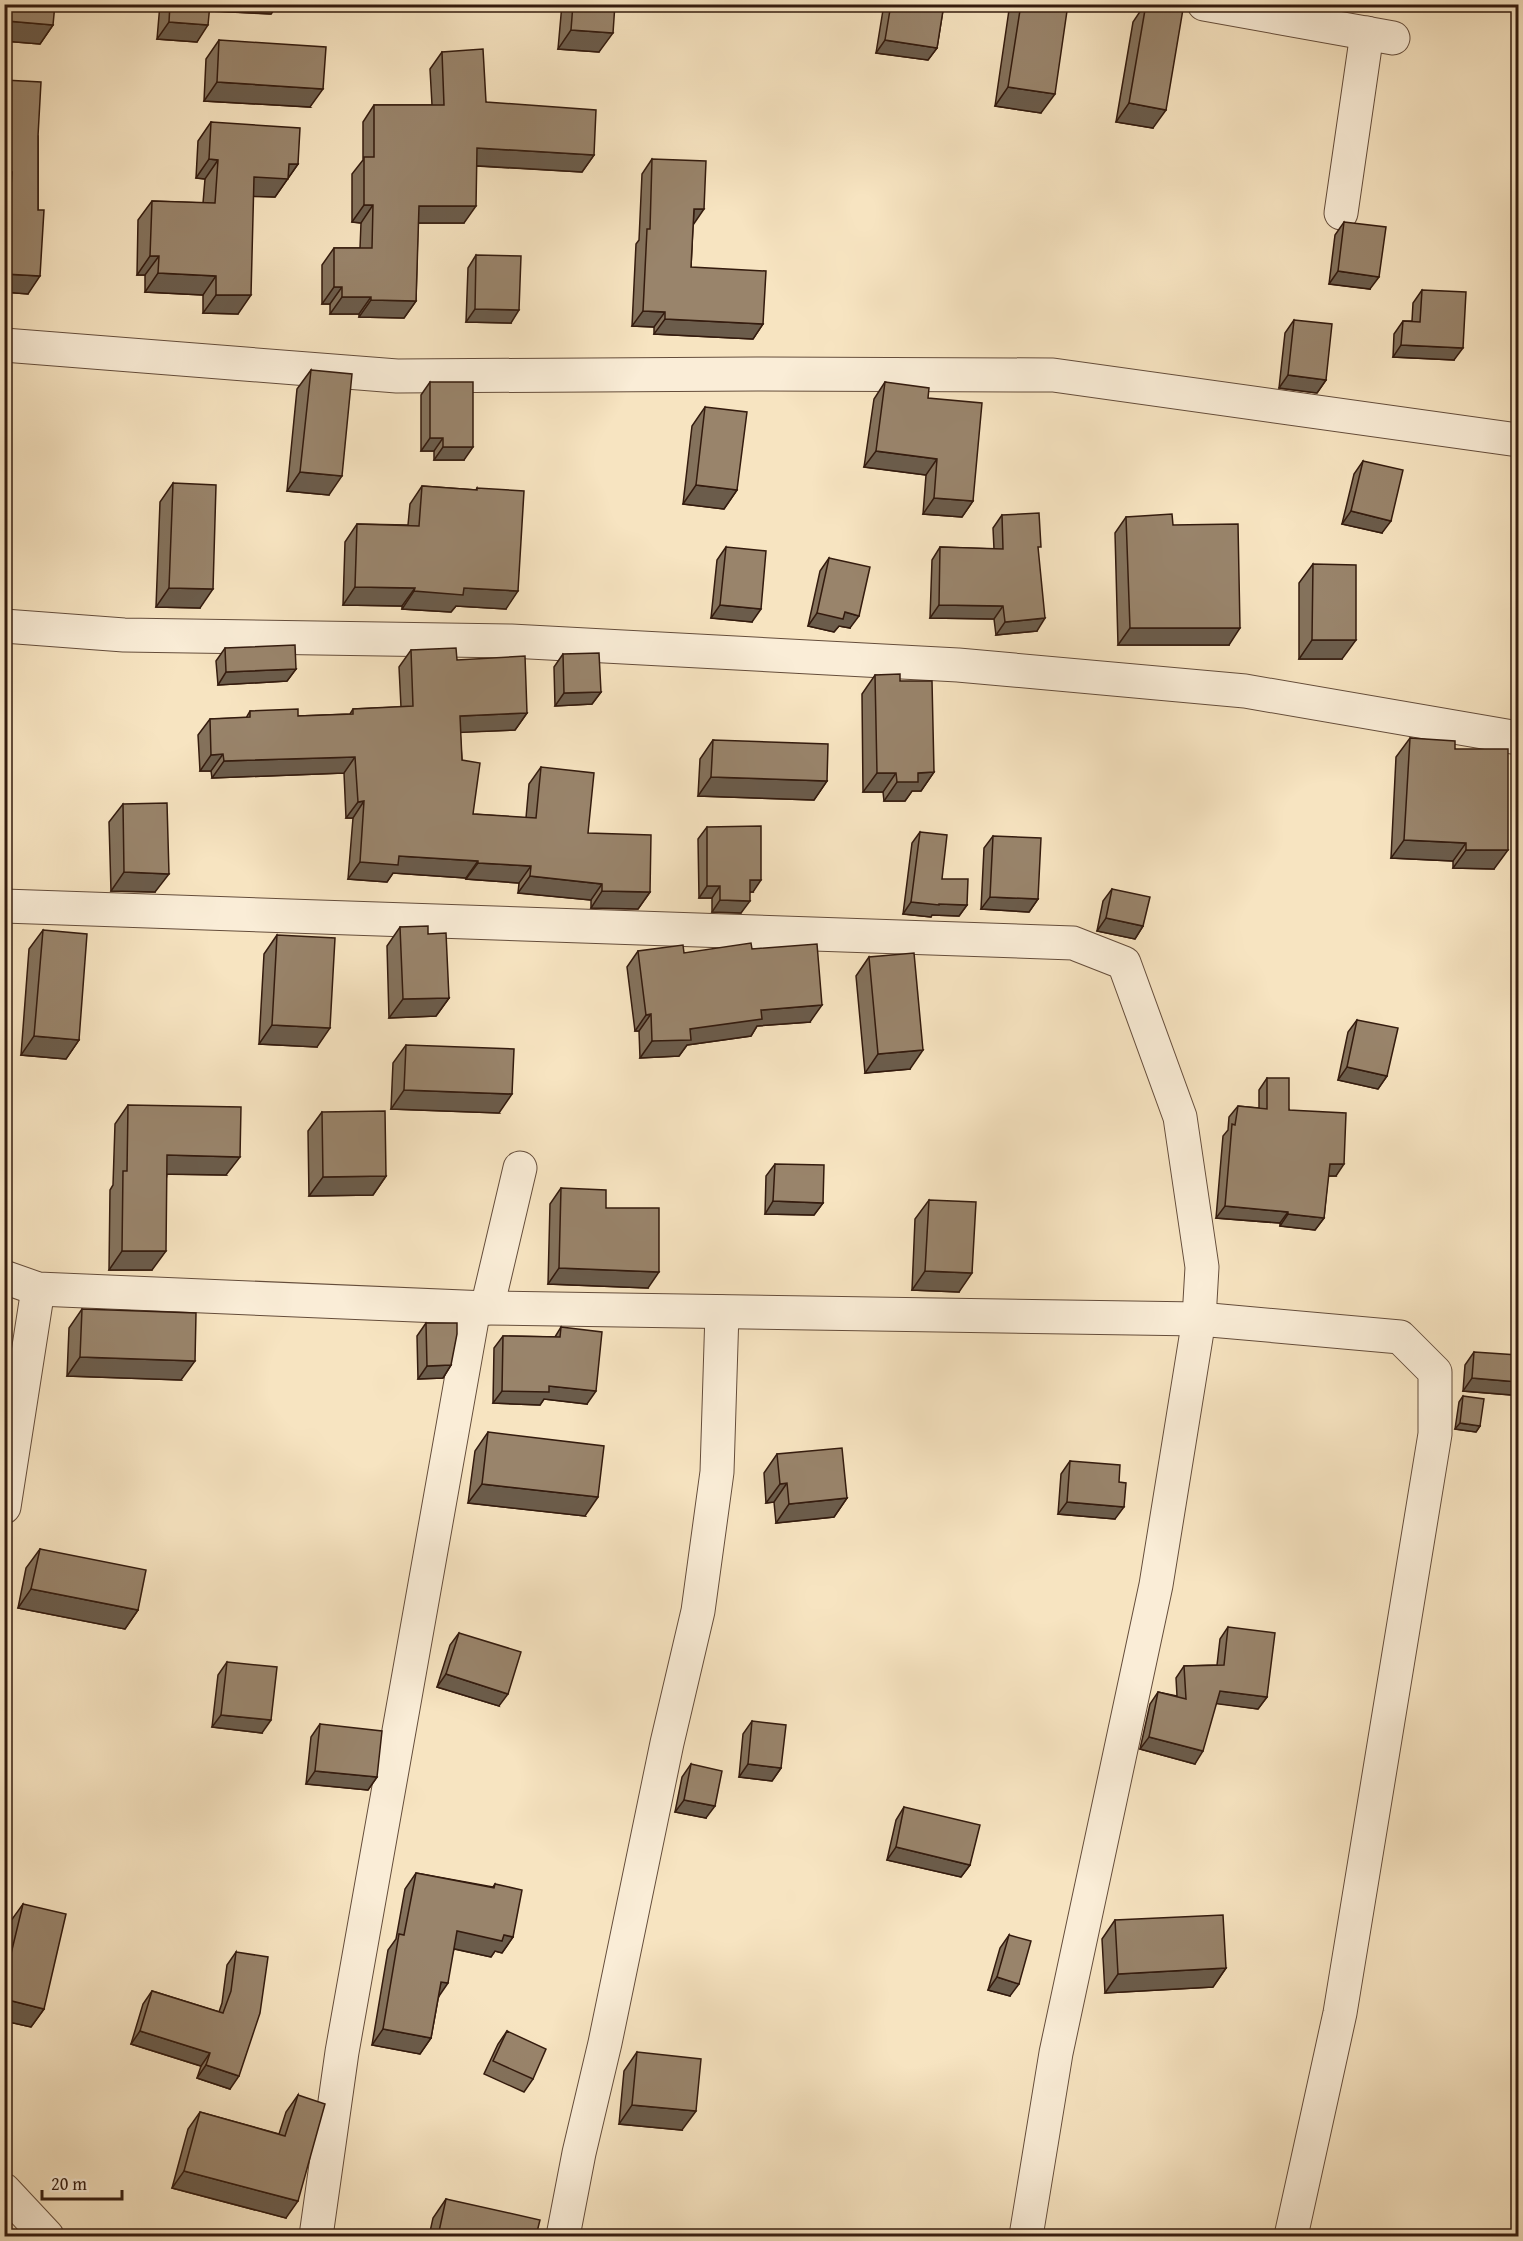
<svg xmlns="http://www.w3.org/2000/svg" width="1523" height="2241" font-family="'Gentium Book Plus',serif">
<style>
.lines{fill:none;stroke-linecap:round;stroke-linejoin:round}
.minor-casing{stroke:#654d3b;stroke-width:35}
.minor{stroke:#faedd7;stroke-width:33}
.wall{fill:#84725c;stroke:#341b0e;stroke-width:1.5}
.shaded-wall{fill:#6b5c4b;stroke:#341b0e;stroke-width:1.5}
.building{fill:#99846b;stroke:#341b0e;stroke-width:1.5}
</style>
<rect width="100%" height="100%" fill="#f7e4c1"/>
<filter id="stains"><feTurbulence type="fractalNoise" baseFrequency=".00333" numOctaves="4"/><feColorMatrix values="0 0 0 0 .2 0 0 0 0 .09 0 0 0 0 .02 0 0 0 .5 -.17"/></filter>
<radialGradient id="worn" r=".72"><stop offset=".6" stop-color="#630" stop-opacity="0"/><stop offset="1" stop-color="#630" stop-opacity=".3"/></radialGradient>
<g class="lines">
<g class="minor-casing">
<g id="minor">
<path d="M1204 4 1393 38"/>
<path d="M1341 213 1367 33"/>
<path d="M4 345 397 376 757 374 1053 375 1518 440"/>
<path d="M4 626 124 635 511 641 958 665 1245 691 1518 738"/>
<path d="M4 906 1073 943 1124 963 1180 1117 1202 1267 1199 1319 1156 1585 1056 2053 1026 2236"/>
<path d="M4 1277 38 1289 487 1308 1199 1319 1400 1337 1435 1372V1434L1340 2013 1291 2236"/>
<path d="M487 1308 520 1168"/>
<path d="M4 1507 38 1289"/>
<path d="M4 2190 47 2236"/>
<path d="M316 2236 342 2052 474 1308"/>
<path d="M563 2236 579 2153 605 2043 667 1743 698 1611 717 1472 722 1312"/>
</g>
</g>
<use href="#minor" class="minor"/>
</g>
<g class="wall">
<path d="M4 4 53 25 40 44 4 41Z"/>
<path d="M160 4H278L271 14 209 11 197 42 157 39Z"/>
<path d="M562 4H615L599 52 558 49Z"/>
<path d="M884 4H944L937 48 928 60 876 53Z"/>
<path d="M1013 4H1068L1041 113 995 106 1009 10Z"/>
<path d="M1145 4H1156L1153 128 1116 122 1133 22Z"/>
<path d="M219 40 310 107 204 101 206 59Z"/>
<path d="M442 52 486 102 594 155 582 172 476 166 464 223H418L416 301 404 318 359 317V314H330V304H322V265L334 248H360L361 223 352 222V174L363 160V122L374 105H432L430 69Z"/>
<path d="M4 80 38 136V210L28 294 4 292Z"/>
<path d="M211 122 298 164 275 197 253 196 238 314 203 313V295L145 292V275H137L138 220 152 201 203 203 205 179 196 178 198 141Z"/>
<path d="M652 159 693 225 691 267 763 324 753 339 654 334V327L632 326 636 244 639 240 642 174Z"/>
<path d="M1344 222 1370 289 1329 284 1335 235Z"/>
<path d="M476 255 511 323 466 322 468 268Z"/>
<path d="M1422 290 1454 360 1393 357 1394 334 1403 321H1412L1413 303Z"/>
<path d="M1294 320 1326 380 1317 393 1279 388 1285 333Z"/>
<path d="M311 370 329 495 287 491 297 389Z"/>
<path d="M430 382 464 460H434V451H421V395Z"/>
<path d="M885 382 928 398 973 501 962 517 923 514 926 475 864 467 874 399Z"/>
<path d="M705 407 737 490 724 509 683 504 692 426Z"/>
<path d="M1363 461 1382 533 1342 524 1354 474Z"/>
<path d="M173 483 200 608 156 607 160 502Z"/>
<path d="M422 486 476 490 477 488 506 609 456 606 451 612 402 609V606L343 605 345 542 357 524 408 525 410 504Z"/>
<path d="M1002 515 1038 550 1037 631 996 635 994 619 930 618 932 560 940 547 994 549 993 528Z"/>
<path d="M1126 517 1173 525 1229 645H1118L1115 533Z"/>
<path d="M1518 543V571L1512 570 1514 550Z"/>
<path d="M726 547 752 622 711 618 717 560Z"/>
<path d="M829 558 850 628 839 626 834 632 808 626 820 571Z"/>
<path d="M1313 564 1342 659H1299V583Z"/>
<path d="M225 648 296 669 287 681 218 685 216 661Z"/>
<path d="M411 650 457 660 527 713 515 730 460 732 462 760 473 814 526 818 529 784 541 767 588 833 650 892 638 909 591 908V900L518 893 519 883 466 879V878L393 873 387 882 348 879 353 818H346L344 773 212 778 211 771H200L198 735 210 719 246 718 250 711 298 716 350 714 353 709 401 707 399 667Z"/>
<path d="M563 654 601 692 592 704 555 706 554 667Z"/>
<path d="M875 675 900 681 934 772 921 791H912L905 801H884L883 792H863L862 694Z"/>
<path d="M1410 738 1455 749 1494 869 1453 868V861L1391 858 1396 757Z"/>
<path d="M713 740 827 781 814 800 698 796 700 759Z"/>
<path d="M123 804 155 892 111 891 109 822Z"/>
<path d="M707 827 753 892H750L741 913 712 912V898H699L698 839Z"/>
<path d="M920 832 942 879 967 905 959 916 932 915 931 917 903 914 912 843Z"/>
<path d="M993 836 1038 899 1029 912 981 909 984 848Z"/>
<path d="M1112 889 1143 926 1135 939 1097 931 1103 901Z"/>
<path d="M400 927 428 934 449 998 436 1016 389 1018 387 946Z"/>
<path d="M43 930 79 1040 66 1059 21 1055 29 949Z"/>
<path d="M277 935 317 1047 259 1044 264 954Z"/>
<path d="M752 949 810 1022 757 1026 751 1036 687 1045 679 1056 640 1058 639 1031H635L627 967 638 951 684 953Z"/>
<path d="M869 957 910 1069 865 1073 856 976Z"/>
<path d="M1357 1020 1387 1076 1378 1089 1338 1080 1348 1032Z"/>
<path d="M406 1045 499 1113 391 1109 393 1063Z"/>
<path d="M1267 1078 1336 1176H1328L1324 1218 1315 1230 1280 1226V1223L1216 1218 1223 1136 1228 1130 1229 1117 1238 1106 1259 1108V1090Z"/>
<path d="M128 1105 226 1175 167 1174 152 1270H109L110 1190 113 1185 115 1124Z"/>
<path d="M322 1112 386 1176 373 1195 309 1196 308 1131Z"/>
<path d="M775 1164 823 1203 814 1215 765 1214 766 1176Z"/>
<path d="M561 1188 606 1208 648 1288 548 1284 550 1204Z"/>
<path d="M929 1200 959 1292 912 1290 915 1219Z"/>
<path d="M82 1309 181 1380 67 1376 69 1328Z"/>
<path d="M426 1323 451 1365 443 1378 418 1379 417 1336Z"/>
<path d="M561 1327 587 1404 544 1399 540 1405 493 1403 494 1348 503 1336 555 1337Z"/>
<path d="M1474 1352 1512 1395 1463 1391 1465 1365Z"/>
<path d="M1463 1396 1480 1426 1476 1432 1455 1429 1459 1402Z"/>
<path d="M488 1432 585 1516 468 1503 475 1451Z"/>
<path d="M777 1454 847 1498 834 1517 776 1523 774 1502 766 1503 764 1473Z"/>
<path d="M1070 1461 1119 1482 1115 1519 1058 1514 1061 1474Z"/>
<path d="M40 1549 138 1610 125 1629 18 1608 26 1568Z"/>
<path d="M1228 1627 1267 1697 1258 1709 1216 1703 1195 1764 1140 1749 1150 1704 1158 1692 1177 1696 1176 1678 1184 1666 1217 1665 1220 1639Z"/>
<path d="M459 1633 499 1706 437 1687 450 1645Z"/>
<path d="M227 1662 262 1733 212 1727 218 1675Z"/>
<path d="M752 1721 781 1768 772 1781 739 1777 743 1734Z"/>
<path d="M320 1724 377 1777 368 1790 306 1784 311 1737Z"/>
<path d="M691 1764 706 1818 675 1812 682 1777Z"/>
<path d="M904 1807 970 1865 961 1877 887 1860 896 1820Z"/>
<path d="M416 1873 493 1887 495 1884 513 1937 502 1953 495 1951 491 1957 454 1949 438 1999 431 2038 420 2054 372 2045 388 1950 396 1939 405 1889Z"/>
<path d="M23 1904 44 2009 31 2027 4 2021V1945L10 1922Z"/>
<path d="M1115 1920 1226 1968 1213 1987 1105 1993 1102 1939Z"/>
<path d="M1009 1935 1010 1996 988 1990 1000 1948Z"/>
<path d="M236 1952 230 2089 197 2078 201 2066 131 2044 143 2004 152 1991 219 2012 222 2003 227 1965Z"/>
<path d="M507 2031 533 2079 524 2092 484 2074 498 2044Z"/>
<path d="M637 2052 682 2130 619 2124 624 2071Z"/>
<path d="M298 2095 286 2218 172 2188 188 2129 200 2112 279 2134 286 2112Z"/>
<path d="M446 2199 536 2236H429L433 2218Z"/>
</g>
<g class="shaded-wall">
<path d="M203 4H278L271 14 199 10Z"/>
<path d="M7 21 53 25 40 44 4 41V25Z"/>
<path d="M169 22 208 25 197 42 157 39Z"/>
<path d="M571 30 613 33 599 52 558 49Z"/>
<path d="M885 40 937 48 928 60 876 53Z"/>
<path d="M217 82 323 89 310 107 204 101Z"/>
<path d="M1008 87 1055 94 1041 113 995 106Z"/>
<path d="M1129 103 1166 110 1153 128 1116 122Z"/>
<path d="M477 148 594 155 582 172 465 165Z"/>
<path d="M209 159 218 160 205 179 196 178Z"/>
<path d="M289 164H298L275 197 240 196 254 177Z"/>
<path d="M4 172H12L4 182Z"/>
<path d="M364 205H373L361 223 352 222Z"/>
<path d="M419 206H476L464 223H407Z"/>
<path d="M694 209H704L693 225Z"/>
<path d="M150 256H159L145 275H137Z"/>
<path d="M1338 271 1379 277 1370 289 1329 284Z"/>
<path d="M158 273 216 276 203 295 145 292Z"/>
<path d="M5 274 40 276 28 294 4 292Z"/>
<path d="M334 287H342L330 304H322Z"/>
<path d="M216 295H251L238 314 203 313Z"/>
<path d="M342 297H371L359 314H330Z"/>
<path d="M371 300 416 301 404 318 359 317Z"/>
<path d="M475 309 519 310 511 323 466 322Z"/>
<path d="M643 311 665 312 654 327 632 326Z"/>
<path d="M665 319 763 324 753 339 654 334Z"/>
<path d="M1401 345 1463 348 1454 360 1393 357Z"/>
<path d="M1288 375 1326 380 1317 393 1279 388Z"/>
<path d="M430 438H443L434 451H421Z"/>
<path d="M443 447H473L464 460H434Z"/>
<path d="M876 451 937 459 926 475 864 467Z"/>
<path d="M300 472 342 476 329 495 287 491Z"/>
<path d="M696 485 737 490 724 509 683 504Z"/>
<path d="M934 498 973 501 962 517 923 514Z"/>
<path d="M1351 511 1391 521 1382 533 1342 524Z"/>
<path d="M1518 562V571L1512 570Z"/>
<path d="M355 587 415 588 402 606 343 605Z"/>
<path d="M169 588 213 589 200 608 156 607Z"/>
<path d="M464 588 518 591 506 609 456 606 451 612 402 609 414 591Z"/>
<path d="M720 605 761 609 752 622 711 618Z"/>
<path d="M939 605 1003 606 994 619 930 618Z"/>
<path d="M845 612 859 616 850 628 839 626 834 632 808 626 817 613Z"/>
<path d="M1045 618 1037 631 996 635 1005 622Z"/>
<path d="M1130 628H1240L1229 645H1118Z"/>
<path d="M1312 640H1356L1342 659H1299Z"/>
<path d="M296 669 287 681 218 685 226 672Z"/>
<path d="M601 692 592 704 555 706 564 693Z"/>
<path d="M527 713 515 730 448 733 460 716Z"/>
<path d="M223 754 211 771H200L211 755Z"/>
<path d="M355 757 344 773 212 778 224 761Z"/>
<path d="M934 772 921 791H912L905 801H884L897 782 918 773Z"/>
<path d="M877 773H896L883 792H863Z"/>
<path d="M711 777 827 781 814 800 698 796Z"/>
<path d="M364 801 353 818H346L358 802Z"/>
<path d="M1404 840 1466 843 1453 861 1391 858Z"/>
<path d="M1466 850H1508L1494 869 1453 868Z"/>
<path d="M399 856 478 861 466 878 393 873 387 882 348 879 360 862Z"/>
<path d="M478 863 531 866 519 883 466 879Z"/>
<path d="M124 872 169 874 155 892 111 891Z"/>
<path d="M530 876 602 884 591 900 518 893Z"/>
<path d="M750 880H761L753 892H741Z"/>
<path d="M707 886H720L712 898H699Z"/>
<path d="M602 891 650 892 638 909 591 908Z"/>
<path d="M990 897 1038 899 1029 912 981 909Z"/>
<path d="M720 900 750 901 741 913 712 912Z"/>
<path d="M911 902 939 904 967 905 959 916 932 915 931 917 903 914Z"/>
<path d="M1106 918 1143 926 1135 939 1097 931Z"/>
<path d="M449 998 436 1016 389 1018 403 999Z"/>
<path d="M822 1005 810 1022 757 1026 751 1036 687 1045 679 1056 640 1058 652 1041 690 1029 761 1010Z"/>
<path d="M651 1014 639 1031H635L646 1015Z"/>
<path d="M272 1025 330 1028 317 1047 259 1044Z"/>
<path d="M34 1036 79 1040 66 1059 21 1055Z"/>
<path d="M923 1050 910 1069 865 1073 878 1054Z"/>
<path d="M1347 1067 1387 1076 1378 1089 1338 1080Z"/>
<path d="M404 1090 512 1094 499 1113 391 1109Z"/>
<path d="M167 1155 240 1157 226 1175 154 1174Z"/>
<path d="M1330 1164H1344L1336 1176H1321Z"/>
<path d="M386 1176 373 1195 309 1196 323 1177Z"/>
<path d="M773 1201 823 1203 814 1215 765 1214Z"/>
<path d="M1225 1206 1288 1212 1280 1223 1216 1218Z"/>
<path d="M1288 1214 1324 1218 1315 1230 1280 1226Z"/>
<path d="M122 1251H166L152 1270H109Z"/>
<path d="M559 1268 659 1272 648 1288 548 1284Z"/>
<path d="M925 1271 972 1273 959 1292 912 1290Z"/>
<path d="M80 1357 195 1361 181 1380 67 1376Z"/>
<path d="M451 1365 443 1378 418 1379 427 1366Z"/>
<path d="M1472 1378 1518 1382V1386L1512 1395 1463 1391Z"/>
<path d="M549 1386 596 1391 587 1404 544 1399 540 1405 493 1403 502 1391Z"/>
<path d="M1460 1423 1480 1426 1476 1432 1455 1429Z"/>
<path d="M787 1483 774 1502 766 1503 780 1484Z"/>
<path d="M482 1484 598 1497 585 1516 468 1503Z"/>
<path d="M847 1498 834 1517 776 1523 789 1504Z"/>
<path d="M1067 1502 1124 1507 1115 1519 1058 1514Z"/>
<path d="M31 1589 138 1610 125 1629 18 1608Z"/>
<path d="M446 1674 508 1694 499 1706 437 1687Z"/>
<path d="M1220 1691 1267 1697 1258 1709 1211 1703Z"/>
<path d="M221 1715 271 1720 262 1733 212 1727Z"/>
<path d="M1149 1737 1203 1751 1195 1764 1140 1749Z"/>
<path d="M748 1764 781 1768 772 1781 739 1777Z"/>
<path d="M315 1771 377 1777 368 1790 306 1784Z"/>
<path d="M684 1800 715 1806 706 1818 675 1812Z"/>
<path d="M896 1847 970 1865 961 1877 887 1860Z"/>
<path d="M457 1931 504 1935 513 1937 502 1953 495 1951 491 1957 446 1947Z"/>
<path d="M1226 1968 1213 1987 1105 1993 1118 1974Z"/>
<path d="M997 1977 1019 1984 1010 1996 988 1990Z"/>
<path d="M441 1982 448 1983 437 1999Z"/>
<path d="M4 1999 44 2009 31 2027 4 2021Z"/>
<path d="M383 2029 431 2038 420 2054 372 2045Z"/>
<path d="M140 2031 210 2053 201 2066 131 2044Z"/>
<path d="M206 2065 239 2076 230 2089 197 2078Z"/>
<path d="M632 2105 696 2111 682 2130 619 2124Z"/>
<path d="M184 2171 298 2201 286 2218 172 2188Z"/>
</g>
<g class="building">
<path d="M4 4H55L53 25 7 21 9 8H4Z"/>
<path d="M170 4H210L208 25 169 22Z"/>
<path d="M573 4H615L613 33 571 30Z"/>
<path d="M891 4H944L937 48 885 40Z"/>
<path d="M1021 4H1068L1055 94 1008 87Z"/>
<path d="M1146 4H1156L1183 9 1166 110 1129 103Z"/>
<path d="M219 40 326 47 323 89 217 82Z"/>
<path d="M483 49 486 102 596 110 594 155 477 148 476 206H419L416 301 371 300V297H342V287H334V248H372L373 205H364V157H374V105H444L442 52Z"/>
<path d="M4 80 41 82 38 136V210H44L40 276 5 274 12 172H4Z"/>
<path d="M211 122 300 128 298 164H289L288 179 254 177 251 295H216V276L158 273 159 256H150L152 201 215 203 218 160 209 159Z"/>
<path d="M652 159 706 161 704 209H694L691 267 766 271 763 324 665 319V312L643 311 647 229H650Z"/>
<path d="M1344 222 1386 227 1379 277 1338 271Z"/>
<path d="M476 255 521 256 519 310 475 309Z"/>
<path d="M1422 290 1466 292 1463 348 1401 345 1403 321 1420 322Z"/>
<path d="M1294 320 1332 324 1326 380 1288 375Z"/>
<path d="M311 370 352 374 342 476 300 472Z"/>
<path d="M430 382H473V447H443V438H430Z"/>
<path d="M885 382 929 388 928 398 982 403 973 501 934 498 937 459 876 451Z"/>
<path d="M705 407 747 412 737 490 696 485Z"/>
<path d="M1363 461 1403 470 1391 521 1351 511Z"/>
<path d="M173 483 216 485 213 589 169 588Z"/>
<path d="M422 486 477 490V488L524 491 518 591 464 588 463 595 414 591 415 588 355 587 357 524 419 526Z"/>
<path d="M1039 513 1041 547H1038L1045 618 1005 622 1003 606 939 605 940 547 1003 549 1002 515Z"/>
<path d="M1172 514 1173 525 1238 524 1240 628H1130L1126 517Z"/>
<path d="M726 547 766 551 761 609 720 605Z"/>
<path d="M829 558 870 567 859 616 845 612 843 619 817 613Z"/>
<path d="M1313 564 1356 565V640H1312Z"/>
<path d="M295 645 296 669 226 672 225 648Z"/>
<path d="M456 648 457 660 525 656 527 713 460 716 462 760 480 763 473 814 536 818 541 767 594 773 588 833 651 835 650 892 602 891V884L530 876 531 866 478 863V861L399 856 398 865 360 862 364 801 358 802 355 757 224 761 223 754 211 755 210 719 250 717V711L298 709V716L353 714V709L413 706 411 650Z"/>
<path d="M599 653 601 692 564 693 563 654Z"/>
<path d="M900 674V681H932L934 772 918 773V782H897L896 773H877L875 675Z"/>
<path d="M1410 738 1455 741V749H1508V850H1466V843L1404 840Z"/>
<path d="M713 740 828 744 827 781 711 777Z"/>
<path d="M167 803 169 874 124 872 123 804Z"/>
<path d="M761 826V880H750V901L720 900V886H707V827Z"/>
<path d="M920 832 947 835 942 879H968L967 905 939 904V905L911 902Z"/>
<path d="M993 836 1041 838 1038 899 990 897Z"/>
<path d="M1112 889 1150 897 1143 926 1106 918Z"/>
<path d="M428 926V934L446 933 449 998 403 999 400 927Z"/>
<path d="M43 930 87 934 79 1040 34 1036Z"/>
<path d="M277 935 335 938 330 1028 272 1025Z"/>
<path d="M751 943 752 949 817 944 822 1005 761 1010 762 1019 690 1029 691 1040 652 1041 651 1014 646 1015 638 951 683 945 684 953Z"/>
<path d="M914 953 923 1050 878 1054 869 957Z"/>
<path d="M1357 1020 1398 1028 1387 1076 1347 1067Z"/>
<path d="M406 1045 514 1049 512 1094 404 1090Z"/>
<path d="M1267 1078H1289V1110L1346 1113 1344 1164H1330L1324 1218 1288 1214V1212L1225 1206 1232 1124 1235 1125 1238 1106 1267 1109Z"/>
<path d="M128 1105 241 1107 240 1157 167 1155 166 1251H122L123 1171H127Z"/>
<path d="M385 1111 386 1176 323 1177 322 1112Z"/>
<path d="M775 1164 824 1165 823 1203 773 1201Z"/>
<path d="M561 1188 606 1190V1208H659V1272L559 1268Z"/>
<path d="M929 1200 976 1202 972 1273 925 1271Z"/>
<path d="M82 1309 196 1313 195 1361 80 1357Z"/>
<path d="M426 1323H457V1334L451 1365 427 1366Z"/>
<path d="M561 1327 602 1332 596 1391 549 1386V1392L502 1391 503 1336 560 1337Z"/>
<path d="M1474 1352 1518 1355V1382L1472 1378Z"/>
<path d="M1463 1396 1484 1399 1480 1426 1460 1423Z"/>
<path d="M488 1432 604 1446 598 1497 482 1484Z"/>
<path d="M842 1448 847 1498 789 1504 787 1483 780 1484 777 1454Z"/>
<path d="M1070 1461 1120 1465 1119 1482 1126 1483 1124 1507 1067 1502Z"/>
<path d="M40 1549 146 1570 138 1610 31 1589Z"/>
<path d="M1228 1627 1275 1633 1267 1697 1220 1691 1203 1751 1149 1737 1158 1692 1186 1699 1184 1666 1224 1665Z"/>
<path d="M459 1633 521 1652 508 1694 446 1674Z"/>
<path d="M227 1662 277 1667 271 1720 221 1715Z"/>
<path d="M752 1721 786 1725 781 1768 748 1764Z"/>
<path d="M320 1724 382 1731 377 1777 315 1771Z"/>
<path d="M691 1764 722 1771 715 1806 684 1800Z"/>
<path d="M904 1807 980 1825 970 1865 896 1847Z"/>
<path d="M416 1873 494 1888 495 1884 522 1890 513 1937 504 1935 502 1941 457 1931 448 1983 441 1982 431 2038 383 2029 399 1934 404 1935Z"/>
<path d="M23 1904 66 1914 44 2009 4 1999V1983Z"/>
<path d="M1223 1915 1226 1968 1118 1974 1115 1920Z"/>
<path d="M1009 1935 1031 1941 1019 1984 997 1977Z"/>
<path d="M236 1952 268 1957 260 2013 239 2076 206 2065 210 2053 140 2031 152 1991 223 2013 231 1991Z"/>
<path d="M507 2031 546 2049 533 2079 493 2061Z"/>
<path d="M637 2052 701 2059 696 2111 632 2105Z"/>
<path d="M298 2095 325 2104 298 2201 184 2171 200 2112 285 2136Z"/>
<path d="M446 2199 540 2220 536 2236H438Z"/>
</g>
<rect width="1523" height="2241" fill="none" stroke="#f7e4c1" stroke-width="24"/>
<rect x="6" y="6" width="1511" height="2229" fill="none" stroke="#341b0e" stroke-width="3"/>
<rect x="12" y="12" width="1499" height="2217" fill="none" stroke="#341b0e" stroke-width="1.5"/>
<path d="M42 2190v9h80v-9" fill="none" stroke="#341b0e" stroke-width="3"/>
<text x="51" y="2190" font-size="18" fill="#341b0e" stroke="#faedd7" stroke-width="4.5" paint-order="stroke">20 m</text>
<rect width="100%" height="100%" filter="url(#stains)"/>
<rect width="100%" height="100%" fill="url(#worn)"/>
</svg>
